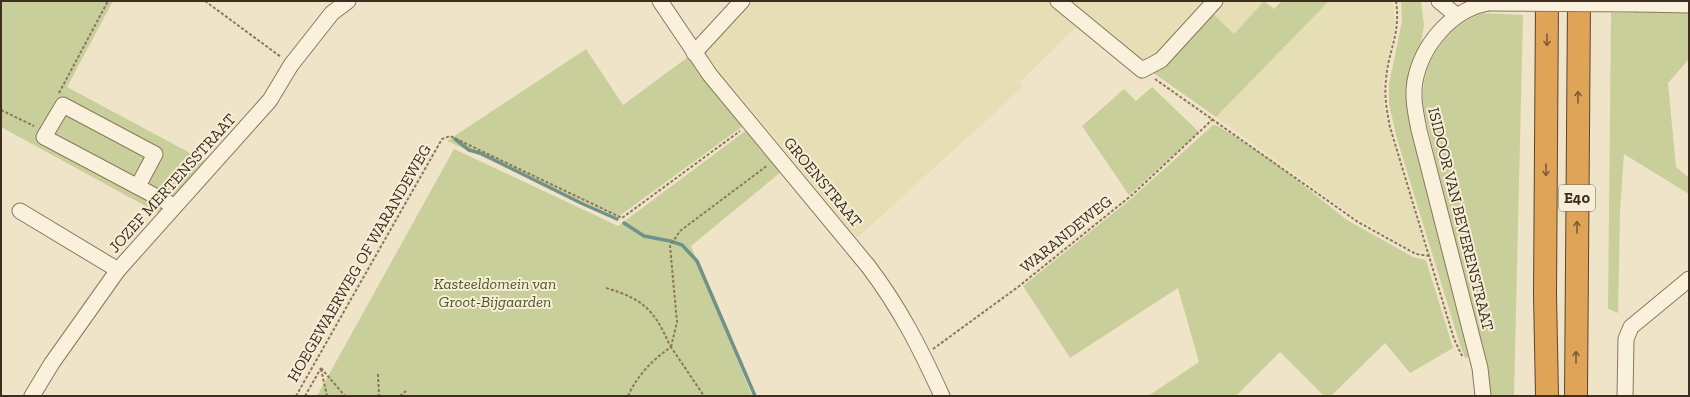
<svg xmlns="http://www.w3.org/2000/svg" width="1690" height="397" font-family="'Zilla Slab',serif">
<style>
.farmland{fill:#e6deb5}
.green{fill:#c9cf9b}
.lines{fill:none;stroke-linecap:round;stroke-linejoin:round}
.stream{stroke:#6f938a;stroke-width:3.5}
.minor-casing{stroke:#8d765c;stroke-width:17}
.highway-casing{stroke:#5b4430;stroke-width:24}
.path{stroke:#8d765c;stroke-width:2;stroke-dasharray:3 2;stroke-linecap:butt}
.minor{stroke:#faf1dc;stroke-width:15}
.highway{stroke:#e0a458;stroke-width:22}
.minor-bridge-casing{stroke:#8d765c;stroke-width:17;stroke-linecap:butt}
.minor-bridge{stroke:#faf1dc;stroke-width:15}
.oneway{stroke:#7e5d36}
.labels{text-anchor:middle;dominant-baseline:central;stroke-width:4;stroke-linejoin:round;paint-order:stroke}
.shield{fill:#f7eed8;stroke:#756857;stroke-width:1}
.shield-label{font-size:15px;font-weight:bold;fill:#3d2e20}
.street-label{font-size:16px;fill:#3d2e20;stroke:#f7eed8}
.park-label{font-size:16px;font-style:italic;fill:#4d5a26;stroke:#f7eed8}
</style>
<rect width="100%" height="100%" fill="#f0e4c8"/>
<g class="farmland">
<path d="M747 1H1052L1079 24 1019 83 1023 87 857 238 703 51Z"/>
<path d="M1064 1H1264L1234 34 1210 11 1162 54 1141 63Z"/>
<path d="M1329 1H1393L1395 25 1383 82 1385 113 1426 251H1415L1353 216 1216 117Z"/>
</g>
<g class="green">
<path d="M1 1H113L67 87 207 162 160 214 1 127Z"/>
<path d="M1264 1 1274 9 1282 1H1329L1216 117 1149 70 1210 11 1234 34Z"/>
<path d="M1401 1H1421L1424 25 1421 43 1408 86 1407 98 1409 113 1470 357 1465 358 1461 348 1397 139 1389 104V84L1402 21Z"/>
<path d="M1676 11 1689 12V59L1668 83 1676 167 1689 178V194L1624 154 1620 212 1618 313 1608 309 1611 13Z"/>
<path d="M1483 13 1523 15 1514 396H1490L1491 391 1429 133C1427 122 1423 109 1423 97 1422 60 1449 24 1483 13Z"/>
<path d="M586 49 623 105 688 57 743 126 618 217 447 141Z"/>
<path d="M1152 87 1199 132 1129 195 1082 126 1124 89 1136 101Z"/>
<path d="M1213 125 1218 126 1272 160 1347 220 1413 257 1426 260 1453 348 1410 373 1385 343 1331 396H1324L1280 352 1236 396H1148L1199 362 1178 288 1070 358 1023 286 1132 198Z"/>
<path d="M748 129 761 149 781 172 691 246 752 396H317L454 149 618 226Z"/>
</g>
<g class="lines">
<g class="stream">
<path d="M455 139 469 150 480 153 581 203 617 219"/>
<path d="M624 223 644 236 670 241 682 245 697 261 755 396"/>
</g>
<g class="minor-casing">
<g id="minor">
<path d="M660 1 710 75 868 266C900 308 920 348 942 396"/>
<path d="M1058 1 1142 70 1161 60 1215 1"/>
<path d="M1439 1 1456 15"/>
<path d="M1639 4 1689 5"/>
<path d="M694 53 742 1"/>
<path d="M138 186 155 154 63 105 44 137 174 206"/>
<path d="M20 211 118 270"/>
<path d="M32 396 52 363 118 270 270 100 291 65 332 13 348 1"/>
<path d="M1483 396 1480 368 1419 130C1416 114 1412 98 1415 81 1422 45 1451 10 1488 3"/>
<path d="M1625 396 1626 339 1631 327 1689 279"/>
</g>
</g>
<g class="highway-casing">
<g id="highway">
<path d="M1547 396 1545 294 1547 1"/>
<path d="M1576 396 1579 1"/>
</g>
</g>
<g class="path">
<path d="M205 1 281 57"/>
<path d="M1396 1C1401 35 1388 50 1386 80 1384 96 1387 112 1390 127L1454 339 1463 358"/>
<path d="M1155 79 1358 222 1416 254 1430 256"/>
<path d="M59 93 108 1"/>
<path d="M1 110 34 126"/>
<path d="M606 288C644 299 655 311 670 346"/>
<path d="M671 347 677 322 670 246 680 231 768 165"/>
<path d="M933 349 1018 287 1132 195 1213 119"/>
<path d="M321 368 345 396"/>
<path d="M321 369 327 396"/>
<path d="M378 374 379 396"/>
<path d="M296 396 442 139 450 136 622 218 740 131"/>
<path d="M305 396 321 368"/>
<path d="M400 396 406 391"/>
<path d="M628 396C637 376 652 360 671 347L704 396"/>
</g>
<use href="#minor" class="minor"/>
<use href="#highway" class="highway"/>
<g class="minor-bridge-casing">
<path id="minor-bridge" d="M1488 3 1639 4"/>
</g>
<use href="#minor-bridge" class="minor-bridge"/>
</g>
<defs><path id="oneway-shaft" d="M-6 0H5M1.5-3L5.5 0L1.5 3" fill="none" stroke-width="1.6" stroke-linecap="round" stroke-linejoin="round"/></defs>
<g class="oneway">
<use href="#oneway-shaft" transform="translate(1547 40) rotate(90)"/>
<use href="#oneway-shaft" transform="translate(1578 97) rotate(-90)"/>
<use href="#oneway-shaft" transform="translate(1546 170) rotate(90)"/>
<use href="#oneway-shaft" transform="translate(1577 227) rotate(-90)"/>
<use href="#oneway-shaft" transform="translate(1576 357) rotate(-90)"/>
</g>
<g class="labels">
<rect class="shield" x="1559" y="185" width="36" height="26" rx="3"/>
<g class="shield-label">
<text x="1577" y="198">E40</text>
</g>
<g class="street-label">
<text transform="translate(823 182) rotate(50)">GROENSTRAAT</text>
<text transform="translate(172 183) rotate(-48)">JOZEF MERTENSSTRAAT</text>
<text transform="translate(1461 219) rotate(76)">ISIDOOR VAN BEVERENSTRAAT</text>
<text transform="translate(1066 234) rotate(-39)">WARANDEWEG</text>
<text transform="translate(359 263) rotate(-60)">HOEGEWAERWEG OF WARANDEWEG</text>
</g>
<g class="park-label">
<text x="495" y="283">Kasteeldomein van<tspan x="495" dy="18">Groot-Bijgaarden</tspan></text>
</g>
</g>
<rect width="1690" height="397" fill="none" stroke="#3d2e20" stroke-width="4"/>
</svg>
